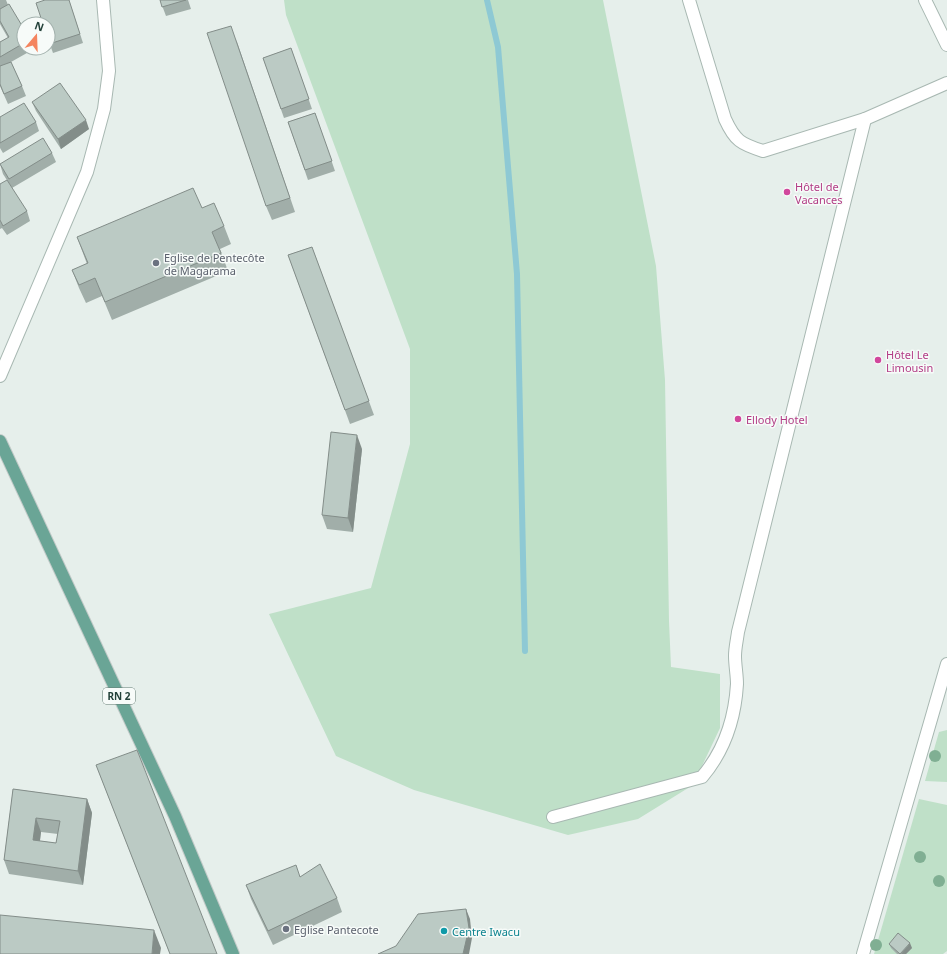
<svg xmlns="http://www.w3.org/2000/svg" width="947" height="954" font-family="'Noto Sans',sans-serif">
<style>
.green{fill:#bfe0c8}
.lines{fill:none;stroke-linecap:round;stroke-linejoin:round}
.stream{stroke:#8ec9d4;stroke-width:6}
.minor-casing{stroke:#a8b8b2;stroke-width:14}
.major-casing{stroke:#c2cac8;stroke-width:14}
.minor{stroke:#fff;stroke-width:12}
.major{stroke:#6aa596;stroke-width:12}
.tree{fill:#80af93}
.wall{fill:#a1aea9;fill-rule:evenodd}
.shaded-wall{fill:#838d89}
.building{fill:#bbcac4;stroke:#838d89;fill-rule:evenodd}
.hotel-dot{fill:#d1479c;stroke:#f7fbf9;stroke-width:1.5}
.worship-dot{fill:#6b7280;stroke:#f7fbf9;stroke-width:1.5}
.culture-dot{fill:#0f9aa8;stroke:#f7fbf9;stroke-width:1.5}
.labels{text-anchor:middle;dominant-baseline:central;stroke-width:3;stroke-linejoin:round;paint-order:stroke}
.shield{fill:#f7fbf9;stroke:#637a73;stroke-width:1}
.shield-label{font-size:10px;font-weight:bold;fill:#24423a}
.hotel-label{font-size:11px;fill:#b23c85;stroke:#f7fbf9;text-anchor:start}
.worship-label{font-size:11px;fill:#5b616d;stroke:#f7fbf9;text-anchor:start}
.culture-label{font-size:11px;fill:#0d838f;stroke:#f7fbf9;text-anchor:start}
</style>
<rect width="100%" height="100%" fill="#e6efeb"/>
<g class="green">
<path d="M284 0H603L656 266 665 380 669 621 671 667 720 674V728L693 785 638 819 568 835 414 790 336 756 269 614 371 588 410 444V349L286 15Z"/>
<path d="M947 730V782L925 781 939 732Z"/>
<path d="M919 799 947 805V951L943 954H874Z"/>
</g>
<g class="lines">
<path class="stream" d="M487 0 498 47 517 274 525 651"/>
<g class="minor-casing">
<g id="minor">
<path d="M689 0 725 119C735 141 741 144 763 151L865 119 947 83"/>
<path d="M925 0 947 45"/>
<path d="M0 376 87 172 104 109 109 71 103 0"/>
<path d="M553 817 702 777C725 750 735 718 737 684 737 675 735 665 735 656 735 648 737 640 738 632L865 119"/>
<path d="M863 954 947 664"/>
</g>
</g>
<g class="major-casing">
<path id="major" d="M0 441 175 816 233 954"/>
</g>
<use href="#minor" class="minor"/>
<use href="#major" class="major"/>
</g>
<g class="tree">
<circle cx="935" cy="756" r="6"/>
<circle cx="920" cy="857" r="6"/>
<circle cx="939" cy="881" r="6"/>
<circle cx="876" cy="945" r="6"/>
</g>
<g class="wall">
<path d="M0 0H6L8 5 24 29V48H33L34 49 11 62 22 86 26 96 8 104 0 86V42L8 38 0 24Z"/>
<path d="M69 0 83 43 53 53 48 39Z"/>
<path d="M160 0H188L191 9 166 16Z"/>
<path d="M236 39 295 212 272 220 266 206Z"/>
<path d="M291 48 312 109 284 118 263 58Z"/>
<path d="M32 102 89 129 61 149 36 111Z"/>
<path d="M315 113 335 171 308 180 288 122Z"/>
<path d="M0 117 36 122 39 131 3 153 0 148Z"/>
<path d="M52 153 56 162 12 188 3 174 0 164Z"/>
<path d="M0 184 27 211 30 221 7 235 2 228 0 229Z"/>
<path d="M202 208 224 226 231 244 220 249 228 271 112 320 102 296 86 303 79 288 72 270 87 264 77 237Z"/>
<path d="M312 247 374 415 350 424 288 255Z"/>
<path d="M362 449 353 532 327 529 322 515Z"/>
<path d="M96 765 217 954H170Z"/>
<path d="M13 789 87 799 92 813 83 885 9 874 4 860ZM41 832 58 834 56 843 40 841Z"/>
<path d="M300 877 337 898 342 912 273 945 251 899 246 885Z"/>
<path d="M889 944 912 948 906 954H897L891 948Z"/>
</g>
<g class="shaded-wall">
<path d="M86 120 89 129 61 149 58 139Z"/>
<path d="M357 435 362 449 353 532 348 518Z"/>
<path d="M87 799 92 813 83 885 78 871Z"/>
<path d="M36 818 41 832 38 854 33 840Z"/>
<path d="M466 909 470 919 472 938 469 954H463Z"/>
<path d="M154 930 161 948 160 954H152Z"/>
<path d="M910 943 912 948 906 954H901Z"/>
</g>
<g class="building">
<path d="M45 0H69L80 34 49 44 48 39V24H43L36 3Z"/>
<path d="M160 0H186L162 7Z"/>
<path d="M9 4 24 29V43L0 57V42L9 37 0 21V9Z"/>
<path d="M231 26 290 198 266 206 207 33Z"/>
<path d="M291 48 309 99 281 109 263 58Z"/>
<path d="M11 62 22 86 4 94 0 84V66Z"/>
<path d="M60 83 86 120 58 139 32 102Z"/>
<path d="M24 103 36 122 0 143V117Z"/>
<path d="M315 113 332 161 305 170 288 122Z"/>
<path d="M43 138 52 153 9 179 0 164Z"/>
<path d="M7 180 27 211 3 226 0 220V184Z"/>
<path d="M193 188 202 208 214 203 224 226 212 232 221 253 105 302 95 278 79 285 72 270 88 263 77 237Z"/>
<path d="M312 247 369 401 345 410 288 255Z"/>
<path d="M331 432 357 435 348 518 322 515Z"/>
<path d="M137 750 217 954H170L96 765Z"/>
<path d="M13 789 87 799 78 871 4 860ZM36 818 60 821 56 843 33 840Z"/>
<path d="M320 864 337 898 268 931 246 885 296 865 300 877Z"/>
<path d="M466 909 469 928 463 954H378L396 946 418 914Z"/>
<path d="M0 915 154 930 152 954H0Z"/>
<path d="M898 933 910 943 900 954 889 944Z"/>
</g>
<g class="hotel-dot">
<circle cx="787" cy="192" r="4"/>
<circle cx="878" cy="360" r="4"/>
<circle cx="738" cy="419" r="4"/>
</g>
<g class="worship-dot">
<circle cx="156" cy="263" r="4"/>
<circle cx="286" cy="929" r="4"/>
</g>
<circle class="culture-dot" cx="444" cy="931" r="4"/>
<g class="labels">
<rect class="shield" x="103" y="688" width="32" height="16" rx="3"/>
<g class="shield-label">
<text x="119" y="696">RN 2</text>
</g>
<g class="hotel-label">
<text x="795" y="186">Hôtel de<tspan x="795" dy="13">Vacances</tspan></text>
<text x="886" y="354">Hôtel Le<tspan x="886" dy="13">Limousin</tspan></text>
<text x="746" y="419">Ellody Hotel</text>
</g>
<g class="worship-label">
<text x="164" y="257">Eglise de Pentecôte<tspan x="164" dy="13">de Magarama</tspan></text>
<text x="294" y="929">Eglise Pantecote</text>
</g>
<g class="culture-label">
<text x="452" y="931">Centre Iwacu</text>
</g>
</g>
<g transform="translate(36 36) rotate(19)"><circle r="19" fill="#f7fbf9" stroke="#a3b1ad"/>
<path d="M0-3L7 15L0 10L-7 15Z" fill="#f4845f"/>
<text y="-6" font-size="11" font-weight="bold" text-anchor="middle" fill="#24423a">N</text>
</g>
</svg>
